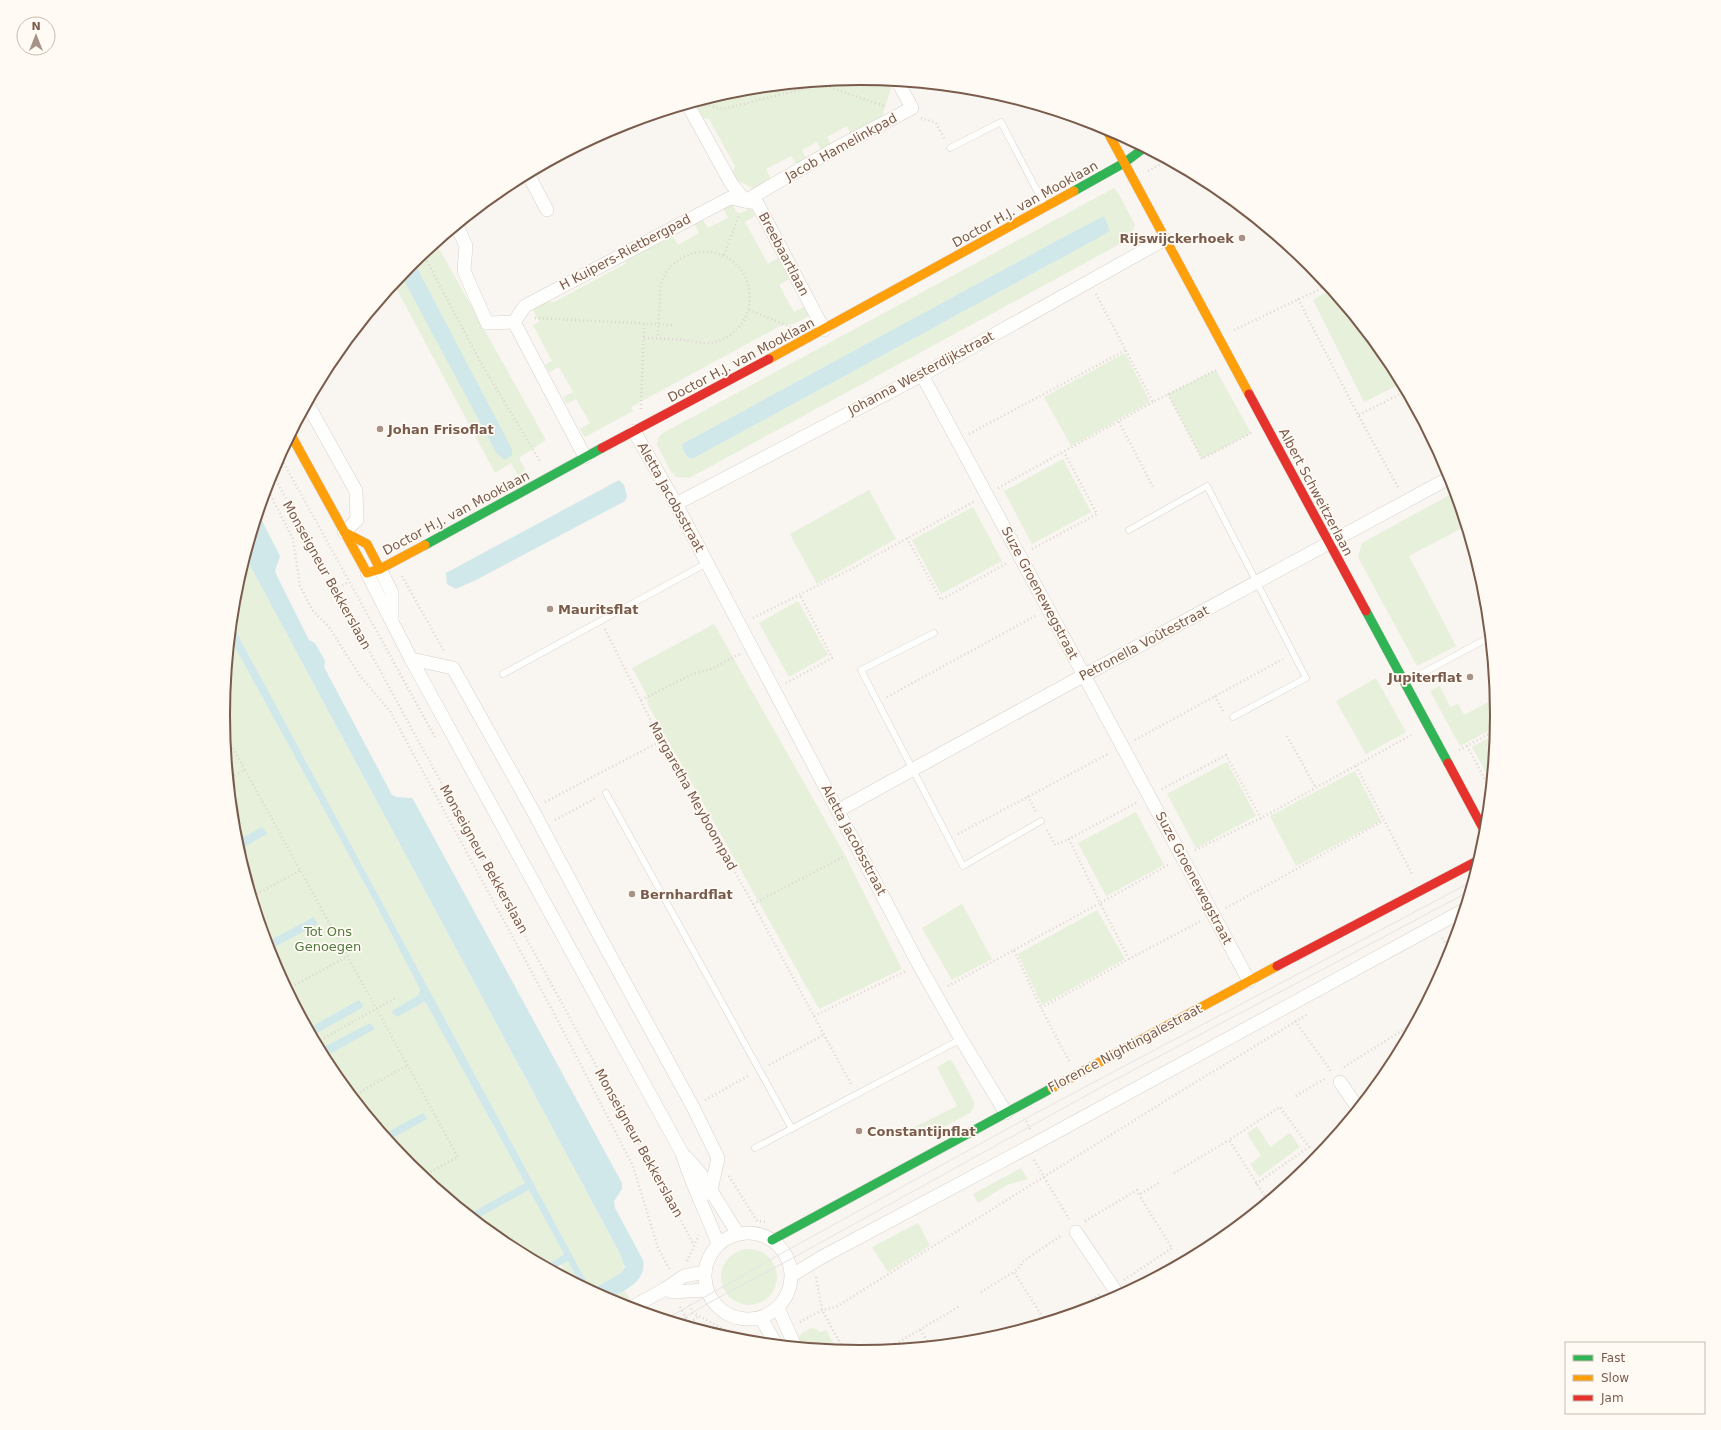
<svg xmlns="http://www.w3.org/2000/svg" width="1721" height="1430" font-family="'DejaVu Sans',sans-serif">
<style>
.green{fill:#e7f0db;fill-rule:evenodd}
.water{fill:#d0e8ea}
.lines{fill:none;stroke-linecap:round;stroke-linejoin:round}
.lane-casing{stroke:#d7d1cb;stroke-width:7}
.street-casing{stroke:#d7d1cb;stroke-width:14}
.fast-casing{stroke:#d9d2cb;stroke-width:10}
.slow-casing{stroke:#d9d2cb;stroke-width:10}
.jam-casing{stroke:#d9d2cb;stroke-width:10}
.path{stroke:#dcd5d0;stroke-width:2.5;stroke-dasharray:1 3;stroke-linecap:butt}
.lane{stroke:#fefefd;stroke-width:6}
.street{stroke:#fefefd;stroke-width:13}
.fast{stroke:#30b455;stroke-width:9}
.slow{stroke:#ff9f0a;stroke-width:9}
.jam{stroke:#e5322d;stroke-width:9}
.tram{stroke:#e6e3e7;stroke-width:1}
.poi-dot{fill:#a69286;stroke:#fffaf3;stroke-width:1.5}
.labels{text-anchor:middle;dominant-baseline:central;stroke-width:3.5;stroke-linejoin:round;paint-order:stroke}
.street-label{font-size:13px;fill:#7a5c4d;stroke:#fffaf3}
.poi-label{font-size:13px;font-weight:bold;fill:#7a5c4d;stroke:#fffaf3;text-anchor:start}
.park-label{font-size:13px;fill:#537a41;stroke:#fffaf3}
.rim{fill:none;stroke:#7a5c4d;stroke-width:2}
</style>
<rect width="100%" height="100%" fill="#f9f5f0"/>
<g class="green">
<path d="M861 78 875 79 877 83 879 80 890 81 892 85 880 123 852 136 847 126 827 137 832 147 822 152 817 142 802 150 807 160 797 165 791 156 766 169 771 179 754 189 735 179 732 173 735 166 709 119 703 118 695 103 736 90Z"/>
<path d="M1114 188 1119 194 1135 225 1131 234 1120 244 689 478 676 477 670 470 657 445 658 438 663 433ZM1058 240 1089 243 692 459 687 457 683 451 682 444Z"/>
<path d="M732 203 736 212 741 213 751 208 755 216 745 222 768 264 778 258 789 279 779 285 794 312 804 307 809 316 794 324 782 325 631 407 633 411 585 437 580 429 590 423 576 399 567 404 563 397 573 392 559 367 549 372 545 365 552 361 533 325 539 322 532 308 546 301 554 302 625 264 628 256 672 235 678 245 699 233 694 223 702 219 708 228 728 218 723 208Z"/>
<path d="M436 243 546 440 519 458 525 469 521 481 511 463 495 473 394 284 410 264Z"/>
<path d="M1331 289 1390 361 1402 383 1364 402 1313 300Z"/>
<path d="M1125 353 1150 402 1071 446 1044 397Z"/>
<path d="M1216 370 1251 433 1202 459 1168 394Z"/>
<path d="M1063 459 1091 512 1032 544 1004 491Z"/>
<path d="M869 490 896 539 817 584 790 534Z"/>
<path d="M1455 492 1466 526 1409 556 1456 646 1417 666 1358 557 1362 543Z"/>
<path d="M973 507 1002 561 941 594 912 540Z"/>
<path d="M246 558 625 1264 621 1273 591 1290 232 624 236 591Z"/>
<path d="M798 601 828 655 789 677 759 623Z"/>
<path d="M714 624 845 855 902 969 819 1009 648 705 646 693 632 668Z"/>
<path d="M231 640 374 901 420 989V995L417 997 393 1010V1016H397L424 1002 426 1003 525 1183 469 1214 410 1165 331 1069 272 959 236 839 224 715Z"/>
<path d="M1376 678 1406 732 1366 754 1336 701Z"/>
<path d="M1440 686 1450 707 1458 704 1464 715 1496 698 1497 715 1496 727 1460 746 1430 691Z"/>
<path d="M1496 734 1491 781 1472 747Z"/>
<path d="M1227 762 1256 816 1196 848 1167 794Z"/>
<path d="M1355 771 1381 821 1296 866 1270 816Z"/>
<path d="M1136 812 1164 865 1106 896 1078 843Z"/>
<path d="M962 904 992 959 952 980 922 928Z"/>
<path d="M1097 910 1125 959 1042 1005 1018 954Z"/>
<path d="M949 1060 953 1062 974 1102V1107L970 1113 922 1139 915 1127 957 1106 937 1067Z"/>
<path d="M1257 1126 1270 1147 1290 1133 1300 1147 1259 1177 1250 1164 1261 1156 1247 1133Z"/>
<path d="M1021 1168 1028 1179 1007 1185 978 1203 973 1194Z"/>
<path d="M529 1190 564 1254 546 1266 506 1245 476 1219Z"/>
<path d="M918 1223 930 1246 888 1272 872 1247Z"/>
<circle cx="749" cy="1277" r="28"/>
<path d="M568 1261 580 1284 562 1274 564 1272 561 1265Z"/>
<path d="M624 1290 631 1300 624 1306 608 1299Z"/>
<path d="M811 1328 816 1329 820 1332 826 1330 837 1350 798 1346 796 1342 802 1333Z"/>
</g>
<g class="water">
<path d="M1104 216 1110 231 1089 243 692 459 687 457 683 450 682 444 1058 240Z"/>
<path d="M414 262 512 449V455L505 460 497 454 401 275Z"/>
<path d="M619 480 624 485 627 496 625 501 478 579 456 589 447 584 446 573Z"/>
<path d="M259 515 280 556 275 571 277 576 309 640 315 643 325 661 324 667 392 795 397 797 412 798 414 801 622 1183V1189L614 1201 615 1208 643 1260C647 1282 624 1291 608 1299L580 1284 568 1261 553 1269 546 1266 564 1254 529 1190 476 1219 469 1214 525 1183 426 1003 424 1002 397 1017 392 1014 393 1010 419 995 420 989 374 901 231 640 232 624 591 1290 621 1273 625 1267 619 1252 246 558Z"/>
<path d="M262 827 267 834 239 850 236 841Z"/>
<path d="M314 917 318 924 269 950 267 942Z"/>
<path d="M359 1000 363 1005 362 1008 313 1035 309 1028Z"/>
<path d="M370 1023 375 1029 324 1057 320 1049Z"/>
<path d="M423 1113 427 1119 389 1140 384 1134Z"/>
</g>
<g class="lines">
<g class="lane-casing">
<g id="lane">
<path d="M950 148 1001 122 1045 206"/>
<path d="M1129 530 1207 486 1306 678 1233 717"/>
<path d="M934 633 861 670 963 866 1041 821"/>
<path d="M503 674 707 563"/>
<path d="M1406 682 1490 637"/>
<path d="M606 793 792 1129"/>
<path d="M755 1148 961 1039"/>
</g>
</g>
<g class="street-casing">
<g id="street">
<path d="M688 105 731 183 745 201 757 203 824 330"/>
<path d="M528 174 547 210"/>
<path d="M457 226 466 246 464 271 487 323 514 322"/>
<path d="M922 375 1249 981"/>
<path d="M308 405 356 491 357 520 344 532"/>
<path d="M634 431 676 504 919 965 961 1039 1006 1113"/>
<path d="M585 457 514 322 525 306 730 198 745 201 838 147 912 108 898 82"/>
<path d="M676 504 922 375 1165 239"/>
<path d="M380 569 392 593V619"/>
<path d="M367 573 411 659 682 1153C691 1184 707 1213 718 1244"/>
<path d="M411 659 453 668 532 809 606 948 693 1107 718 1158 711 1190 699 1198"/>
<path d="M839 810 1070 683 1451 477"/>
<path d="M1340 1082 1358 1108"/>
<path d="M686 1157 700 1173 738 1234"/>
<path d="M1076 1232 1119 1296"/>
<circle cx="748" cy="1276" r="43"/>
<path d="M792 1275 822 1257 1038 1142 1464 910"/>
<path d="M665 1289 672 1292 706 1290"/>
<path d="M631 1308 665 1289 684 1276 705 1272"/>
<path d="M778 1308 795 1346"/>
<path d="M761 1318 776 1344"/>
</g>
</g>
<g class="fast-casing">
<g id="fast">
<path d="M1074 191 1124 163 1144 148"/>
<path d="M425 545 602 448"/>
<path d="M1366 611 1448 763"/>
<path d="M772 1240 1052 1088"/>
</g>
</g>
<g class="slow-casing">
<g id="slow">
<path d="M1105 127 1249 394"/>
<path d="M769 359 1074 191"/>
<path d="M291 435 367 573 380 569 425 545"/>
<path d="M344 532 367 544 380 569"/>
<path d="M1052 1088 1277 966"/>
</g>
</g>
<g class="jam-casing">
<g id="jam">
<path d="M1249 394 1366 611"/>
<path d="M602 448 769 359"/>
<path d="M1448 763 1486 834"/>
<path d="M1277 966 1479 860"/>
</g>
</g>
<g class="path">
<path d="M824 82 828 86"/>
<path d="M987 91 988 94"/>
<path d="M705 105 723 109 815 86 829 87 884 106"/>
<path d="M921 118 936 123 945 140"/>
<path d="M1148 171 1163 163 1160 156"/>
<path d="M423 254 481 363 541 463"/>
<path d="M724 255 739 215"/>
<path d="M1096 294 1153 402 1216 370"/>
<path d="M1298 299 1358 415 1399 489"/>
<path d="M749 310 793 328"/>
<path d="M535 318 673 325"/>
<path d="M1234 330 1318 290 1326 283"/>
<path d="M644 338C657 338 670 339 683 340 691 341 702 344 710 343 724 341 737 332 744 320 756 298 749 268 724 256 700 244 668 258 661 284 659 288 660 294 660 299 659 312 658 325 658 338"/>
<path d="M1168 394 1202 459 1251 433"/>
<path d="M641 409 644 324"/>
<path d="M1359 415 1406 391"/>
<path d="M1119 422 1153 487"/>
<path d="M969 434 1126 350"/>
<path d="M280 456 435 737"/>
<path d="M272 473 694 1245"/>
<path d="M267 488 293 539 300 586 313 611 329 627 360 676 390 711 555 1015 633 1166 658 1248 670 1270"/>
<path d="M998 488 1153 402"/>
<path d="M907 538 941 600 1007 563"/>
<path d="M1032 549 1097 514 1064 452"/>
<path d="M402 576 444 651"/>
<path d="M335 589 349 582"/>
<path d="M753 618 853 568 975 501"/>
<path d="M605 629 661 741 753 904 852 1086"/>
<path d="M786 683 832 658 800 595"/>
<path d="M1215 696 1224 713"/>
<path d="M887 697 1035 616"/>
<path d="M641 700 693 674 711 669 740 654"/>
<path d="M225 734 245 770 230 778"/>
<path d="M1287 736 1316 788"/>
<path d="M1135 740 1283 659"/>
<path d="M1467 746 1490 789"/>
<path d="M1459 750 1496 730"/>
<path d="M1356 766 1413 876"/>
<path d="M245 770 458 1157 423 1176"/>
<path d="M1162 789 1226 755 1261 818"/>
<path d="M1028 796 1036 812"/>
<path d="M545 802 661 741"/>
<path d="M1136 803 1069 839 1100 903 1170 864"/>
<path d="M555 820 596 798"/>
<path d="M1047 830 1055 845 1069 839"/>
<path d="M958 834 1108 754"/>
<path d="M1195 850 1261 818 1413 734"/>
<path d="M253 896 301 870"/>
<path d="M753 904 845 856"/>
<path d="M1226 908 1383 821"/>
<path d="M1442 938 1451 952"/>
<path d="M1014 950 1100 903 1129 959"/>
<path d="M948 986 1014 950 1041 1008"/>
<path d="M288 989 348 956"/>
<path d="M814 1016 906 971"/>
<path d="M1295 1021 1331 1071"/>
<path d="M317 1042 397 997"/>
<path d="M1069 1061 1041 1008 1129 959 1201 921"/>
<path d="M769 1065 825 1034"/>
<path d="M1344 1067 1406 1028"/>
<path d="M353 1096 408 1065"/>
<path d="M1296 1096 1326 1078"/>
<path d="M705 1100 750 1075"/>
<path d="M1026 1121 1031 1131"/>
<path d="M1034 1160 1069 1219"/>
<path d="M1174 1173 1229 1140"/>
<path d="M729 1176 757 1221 768 1222"/>
<path d="M1256 1184 1309 1147 1280 1107 1229 1140 1268 1201"/>
<path d="M1085 1221 1137 1190 1139 1195 1160 1182"/>
<path d="M687 1261 699 1235"/>
<path d="M816 1277 822 1310 844 1350"/>
<path d="M1124 1280 1172 1248 1139 1195"/>
<path d="M981 1292 1014 1272"/>
<path d="M689 1305 693 1313 699 1316 746 1341"/>
<path d="M680 1307 691 1326"/>
<path d="M1072 1313 1100 1294"/>
<path d="M1045 1321 1014 1272 1020 1267 1022 1262 1062 1235"/>
<path d="M800 1322 822 1310 836 1307 1173 1096 1308 1014"/>
<path d="M687 1325 699 1316"/>
<path d="M920 1330 930 1345"/>
<path d="M885 1350 960 1306"/>
</g>
<use href="#lane" class="lane"/>
<use href="#street" class="street"/>
<use href="#fast" class="fast"/>
<use href="#slow" class="slow"/>
<use href="#jam" class="jam"/>
<g class="tram">
<path d="M666 1319 784 1252 1036 1113 1473 881"/>
<path d="M677 1322 712 1301 789 1260 1107 1084 1470 891"/>
</g>
</g>
<g class="poi-dot">
<circle cx="1242" cy="238" r="4"/>
<circle cx="380" cy="429" r="4"/>
<circle cx="550" cy="609" r="4"/>
<circle cx="1470" cy="677" r="4"/>
<circle cx="632" cy="894" r="4"/>
<circle cx="859" cy="1131" r="4"/>
</g>
<g class="labels">
<g class="street-label">
<text transform="translate(841 147) rotate(-29)">Jacob Hamelinkpad</text>
<text transform="translate(1025 204) rotate(-29)">Doctor H.J. van Mooklaan</text>
<text transform="translate(625 252) rotate(-28)">H Kuipers-Rietbergpad</text>
<text transform="translate(784 254) rotate(62)">Breebaartlaan</text>
<text transform="translate(741 360) rotate(-28)">Doctor H.J. van Mooklaan</text>
<text transform="translate(921 373) rotate(-28)">Johanna Westerdijkstraat</text>
<text transform="translate(1316 492) rotate(62)">Albert Schweitzerlaan</text>
<text transform="translate(671 497) rotate(61)">Aletta Jacobsstraat</text>
<text transform="translate(456 513) rotate(-28)">Doctor H.J. van Mooklaan</text>
<text transform="translate(327 575) rotate(61)">Monseigneur Bekkerslaan</text>
<text transform="translate(1040 593) rotate(62)">Suze Groenewegstraat</text>
<text transform="translate(1144 643) rotate(-28)">Petronella Voûtestraat</text>
<text transform="translate(693 796) rotate(61)">Margaretha Meyboompad</text>
<text transform="translate(854 840) rotate(62)">Aletta Jacobsstraat</text>
<text transform="translate(484 859) rotate(61)">Monseigneur Bekkerslaan</text>
<text transform="translate(1194 878) rotate(62)">Suze Groenewegstraat</text>
<text transform="translate(1125 1048) rotate(-28)">Florence Nightingalestraat</text>
<text transform="translate(639 1143) rotate(61)">Monseigneur Bekkerslaan</text>
</g>
<g class="poi-label">
<text x="1234" y="238" text-anchor="end">Rijswijckerhoek</text>
<text x="388" y="429">Johan Frisoflat</text>
<text x="558" y="609">Mauritsflat</text>
<text x="1462" y="677" text-anchor="end">Jupiterflat</text>
<text x="640" y="894">Bernhardflat</text>
<text x="867" y="1131">Constantijnflat</text>
</g>
<g class="park-label">
<text x="328" y="931">Tot Ons<tspan x="328" dy="15">Genoegen</tspan></text>
</g>
</g>
<path d="M0 0H1721V1430H0ZM230 715a630 630 0 1 1 1260 0a630 630 0 1 1-1260 0Z" fill="#fffaf3" fill-rule="evenodd"/>
<path class="rim" d="M230 715a630 630 0 1 1 1260 0a630 630 0 1 1-1260 0Z"/>
<rect x="1565" y="1342" width="140" height="72" fill="#fffaf3" stroke="#cabbb1"/>
<rect x="1573" y="1355" width="20" height="6" fill="#30b455" stroke="#cabbb1"/>
<text x="1601" y="1362" font-size="12" fill="#7a5c4d">Fast</text>
<rect x="1573" y="1375" width="20" height="6" fill="#ff9f0a" stroke="#cabbb1"/>
<text x="1601" y="1382" font-size="12" fill="#7a5c4d">Slow</text>
<rect x="1573" y="1395" width="20" height="6" fill="#e5322d" stroke="#cabbb1"/>
<text x="1601" y="1402" font-size="12" fill="#7a5c4d">Jam</text>
<g transform="translate(36 36)"><circle r="19" fill="#fffaf3" stroke="#cabbb1"/>
<path d="M0-3L7 15L0 10L-7 15Z" fill="#a69286"/>
<text y="-6" font-size="11" font-weight="bold" text-anchor="middle" fill="#7a5c4d">N</text>
</g>
</svg>
